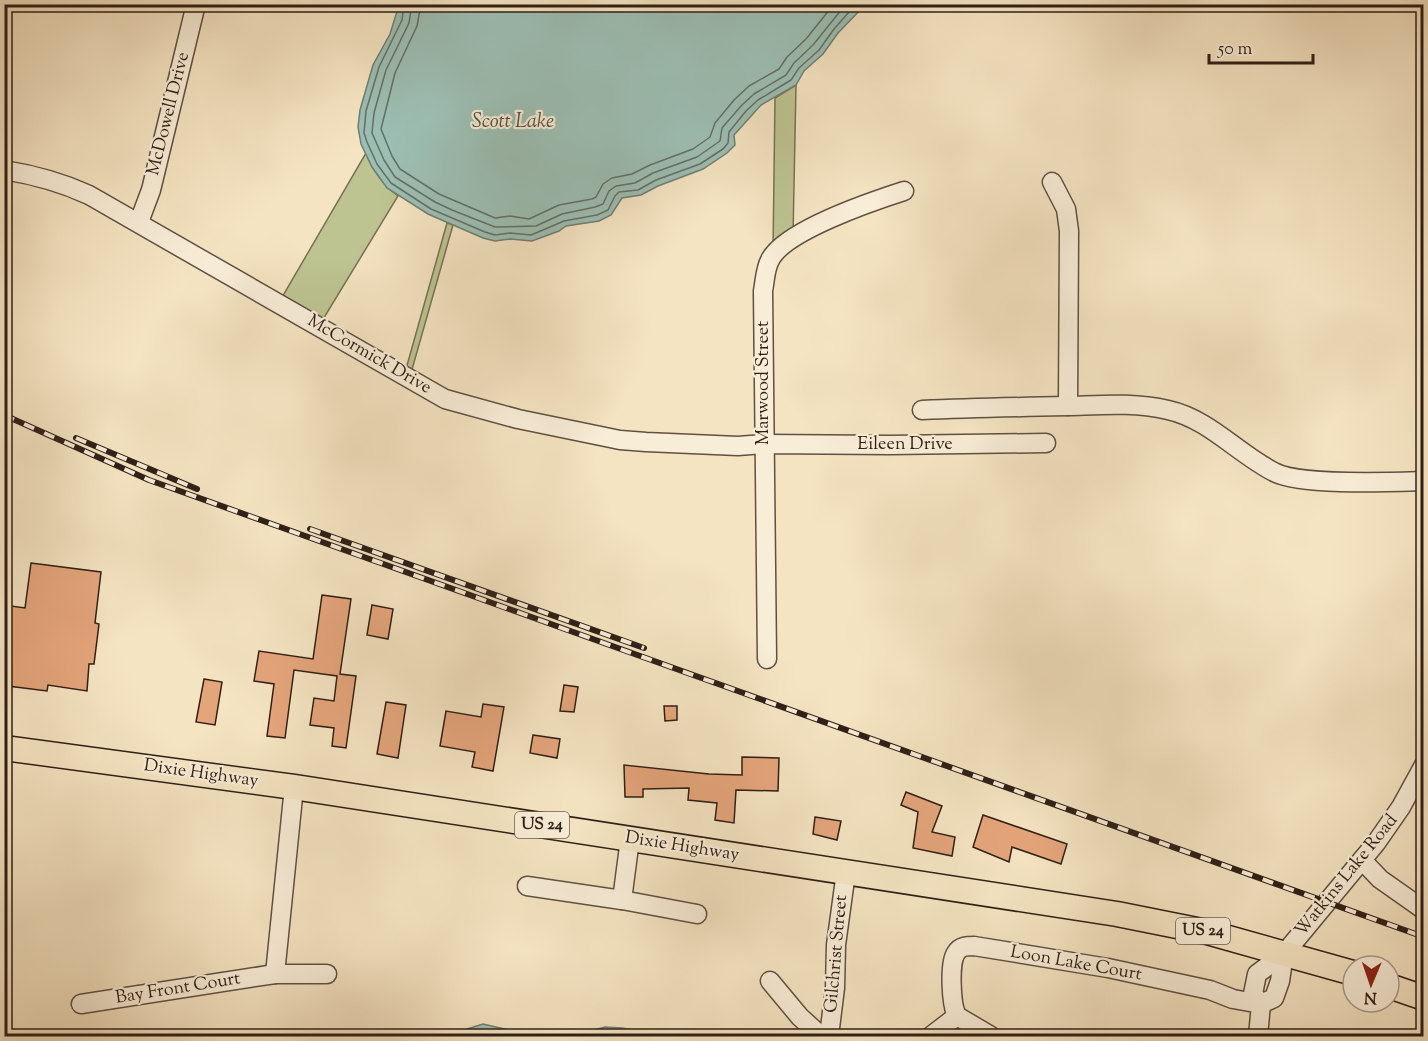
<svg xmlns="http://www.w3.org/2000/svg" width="1428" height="1041" font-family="'Sorts Mill Goudy',serif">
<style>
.green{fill:#bdc492;stroke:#767254;stroke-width:1.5}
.water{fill:#9cbfb4;stroke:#707f75;stroke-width:1.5}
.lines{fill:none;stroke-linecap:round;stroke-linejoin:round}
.shore{stroke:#666f66;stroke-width:1.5}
.building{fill:#e5a57b;stroke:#2f1f17;stroke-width:1.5}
.minor-casing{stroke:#605042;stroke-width:21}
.major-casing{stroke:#2f1f17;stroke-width:27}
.minor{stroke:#f8edd7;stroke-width:18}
.major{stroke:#f5e4c2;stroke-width:24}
.rail-casing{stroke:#2f1f17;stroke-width:6}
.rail{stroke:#f8edd7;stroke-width:4;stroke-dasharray:11;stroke-linecap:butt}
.labels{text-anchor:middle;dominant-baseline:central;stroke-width:4.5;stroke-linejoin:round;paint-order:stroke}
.shield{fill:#f8edd7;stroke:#6b5d51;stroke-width:1.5}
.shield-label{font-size:16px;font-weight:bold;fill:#2f1f17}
.street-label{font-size:18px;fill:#2f1f17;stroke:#f8edd7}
.water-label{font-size:20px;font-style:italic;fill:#504f46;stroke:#f8edd7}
</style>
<rect width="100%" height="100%" fill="#f5e4c2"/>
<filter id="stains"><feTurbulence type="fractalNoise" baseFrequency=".00333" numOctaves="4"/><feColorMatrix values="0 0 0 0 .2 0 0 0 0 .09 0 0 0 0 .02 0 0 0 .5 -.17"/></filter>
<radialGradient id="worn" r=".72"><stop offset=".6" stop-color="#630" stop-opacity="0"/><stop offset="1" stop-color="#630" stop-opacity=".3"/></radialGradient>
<g class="green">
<path d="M796 85 793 236 773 251 775 98Z"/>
<path d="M366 153C373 171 383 185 398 196L322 321 281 299Z"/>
<path d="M447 223 453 225 411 373 406 369Z"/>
</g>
<g class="water">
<path d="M399 5V4L865 5 838 33 823 54 804 71 796 85 761 105 734 135 735 145 727 153 703 169 658 186 641 195 622 198 611 215 599 221 566 226 559 231 532 241 510 239 495 241 483 238 428 214 387 188 372 167 361 144 358 127 360 110 373 65 390 34Z"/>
<path d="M483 1024 531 1035H575L605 1027 622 1028 665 1036H444Z"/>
</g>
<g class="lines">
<g class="shore">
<path d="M404 4 402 20 379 67 366 111 364 133 367 142 377 164 391 183 431 209 485 232 495 235 510 233 531 235 564 221 597 215 608 210 615 196 619 192 638 190 656 180 700 164 723 149 728 143 729 132 746 111 758 100 791 80 799 68 819 50 834 29 856 4"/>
<path d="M412 4 409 23 386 70 374 113 372 133 384 160 395 177 435 202 452 210 495 227 536 226 562 214 595 207 603 204 609 191 616 186 635 183 653 173 697 157 720 141 722 128 741 106 754 94 786 75 794 63 813 45 846 4"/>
<path d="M421 4 417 26 395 73 381 129 392 156 400 169 439 194 495 218 510 216 529 219 559 205 592 199 596 197 603 184 612 178 632 174 650 165 693 149 710 137 715 123 734 100 749 86 779 69 787 57 806 39 834 4"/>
</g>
</g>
<g class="building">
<path d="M31 563 101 572 95 623 99 624 94 664H89L87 691 48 685 47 691 8 686 9 679 4 678V605L25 608Z"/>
<path d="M322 595 351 599 340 674 356 676 346 748 332 746 334 728 310 725 314 698 334 701 337 676 294 670 285 738 267 736 274 684 254 681 259 651 313 659Z"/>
<path d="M372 605 393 609 388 639 367 635Z"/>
<path d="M204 679 222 682 215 725 196 722Z"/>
<path d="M564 685 578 687 574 712 560 711Z"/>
<path d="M386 702 406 705 398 758 377 754Z"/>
<path d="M483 704 504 707 493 771 472 767 475 752 440 746 446 711 481 717Z"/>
<path d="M664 706H677V720L665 721Z"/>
<path d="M533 735 560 739 557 758 530 753Z"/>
<path d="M742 757 779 758 778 791 736 790 734 823 715 820 717 803 688 800 689 788 643 789V797H625L624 765 709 774 742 775Z"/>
<path d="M906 792 942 806 932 832 955 837 952 856 913 848 918 812 901 805Z"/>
<path d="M983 815 1067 844 1061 864 1012 847 1009 862 973 847Z"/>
<path d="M815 817 841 821 837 840 813 834Z"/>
</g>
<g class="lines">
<g class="minor-casing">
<g id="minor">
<path d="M4 170C35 175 61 182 89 195L445 399 518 419 620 440 646 442 738 446 764 444 890 445 1046 443"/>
<path d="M1052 182 1066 209 1069 231 1068 406"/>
<path d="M139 222 151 190 196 4"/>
<path d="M922 410C971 408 1019 407 1068 406 1103 405 1133 402 1168 410 1209 419 1237 453 1274 472 1299 486 1391 482 1424 481"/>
<path d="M767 659 763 291C765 281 765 269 770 260 784 231 873 201 904 191"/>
<path d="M1362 860 1380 879 1424 910"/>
<path d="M527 886 622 900 697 914"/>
<path d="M622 900 630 839"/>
<path d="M1284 954 1280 981 1274 998 1261 1004 1253 994 1257 974 1284 954 1376 843 1401 807 1424 765"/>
<path d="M275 974H327"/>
<path d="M770 981 800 1017 821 1036"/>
<path d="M81 1004 275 974 294 787"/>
<path d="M957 1016C951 1005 949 963 956 953 960 946 967 946 974 946L1108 968 1210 990 1233 999 1261 1004 1258 1036"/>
<path d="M957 1016 991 1036"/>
<path d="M829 1036 835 988 836 945 846 872"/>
<path d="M931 1036 957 1016"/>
</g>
</g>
<g class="major-casing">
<g id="major">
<path d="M4 748 294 787 1117 914 1207 932 1353 973"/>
<path d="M1389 986 1424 998"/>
</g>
</g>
<use href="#minor" class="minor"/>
<use href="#major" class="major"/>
<g class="rail-casing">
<g id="rail">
<path d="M4 415 149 480 1424 937"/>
<path d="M76 438 197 489"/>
<path d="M310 529 644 648"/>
</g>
</g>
<use href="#rail" class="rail"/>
</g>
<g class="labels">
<g class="shield">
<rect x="515" y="812" width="54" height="26" rx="4.5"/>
<rect x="1176" y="918" width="54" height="26" rx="4.5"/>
</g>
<g class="shield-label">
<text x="542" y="825">US 24</text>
<text x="1203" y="931">US 24</text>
</g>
<g class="street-label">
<text transform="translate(169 114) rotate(-76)">McDowell Drive</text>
<text transform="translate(369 355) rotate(30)">McCormick Drive</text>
<text transform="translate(764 383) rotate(-90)">Marwood Street</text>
<text x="905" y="445">Eileen Drive</text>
<text transform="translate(201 774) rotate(8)">Dixie Highway</text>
<text transform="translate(682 847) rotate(9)">Dixie Highway</text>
<text transform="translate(1347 876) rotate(-51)">Watkins Lake Road</text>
<text transform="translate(837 954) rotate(-85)">Gilchrist Street</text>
<text transform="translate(1076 964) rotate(10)">Loon Lake Court</text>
<text transform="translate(178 989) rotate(-9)">Bay Front Court</text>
</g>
<g class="water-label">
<text x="513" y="122">Scott Lake</text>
</g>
</g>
<rect width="1428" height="1041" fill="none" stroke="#f5e4c2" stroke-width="24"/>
<rect x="6" y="6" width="1416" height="1029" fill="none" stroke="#2f1f17" stroke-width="3"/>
<rect x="12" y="12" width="1404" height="1017" fill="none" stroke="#2f1f17" stroke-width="1.5"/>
<g transform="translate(1371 984) rotate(182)"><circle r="28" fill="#f8edd7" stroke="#a89b8a" stroke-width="1.5"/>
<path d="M0-4.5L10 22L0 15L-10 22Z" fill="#8f2418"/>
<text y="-9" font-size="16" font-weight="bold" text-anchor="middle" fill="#2f1f17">N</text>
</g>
<path d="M1209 54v9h104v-9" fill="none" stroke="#2f1f17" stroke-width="3"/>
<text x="1218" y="54" font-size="18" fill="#2f1f17" stroke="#f8edd7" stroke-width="4.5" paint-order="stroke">50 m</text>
<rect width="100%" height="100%" filter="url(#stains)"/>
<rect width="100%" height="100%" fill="url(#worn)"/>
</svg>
